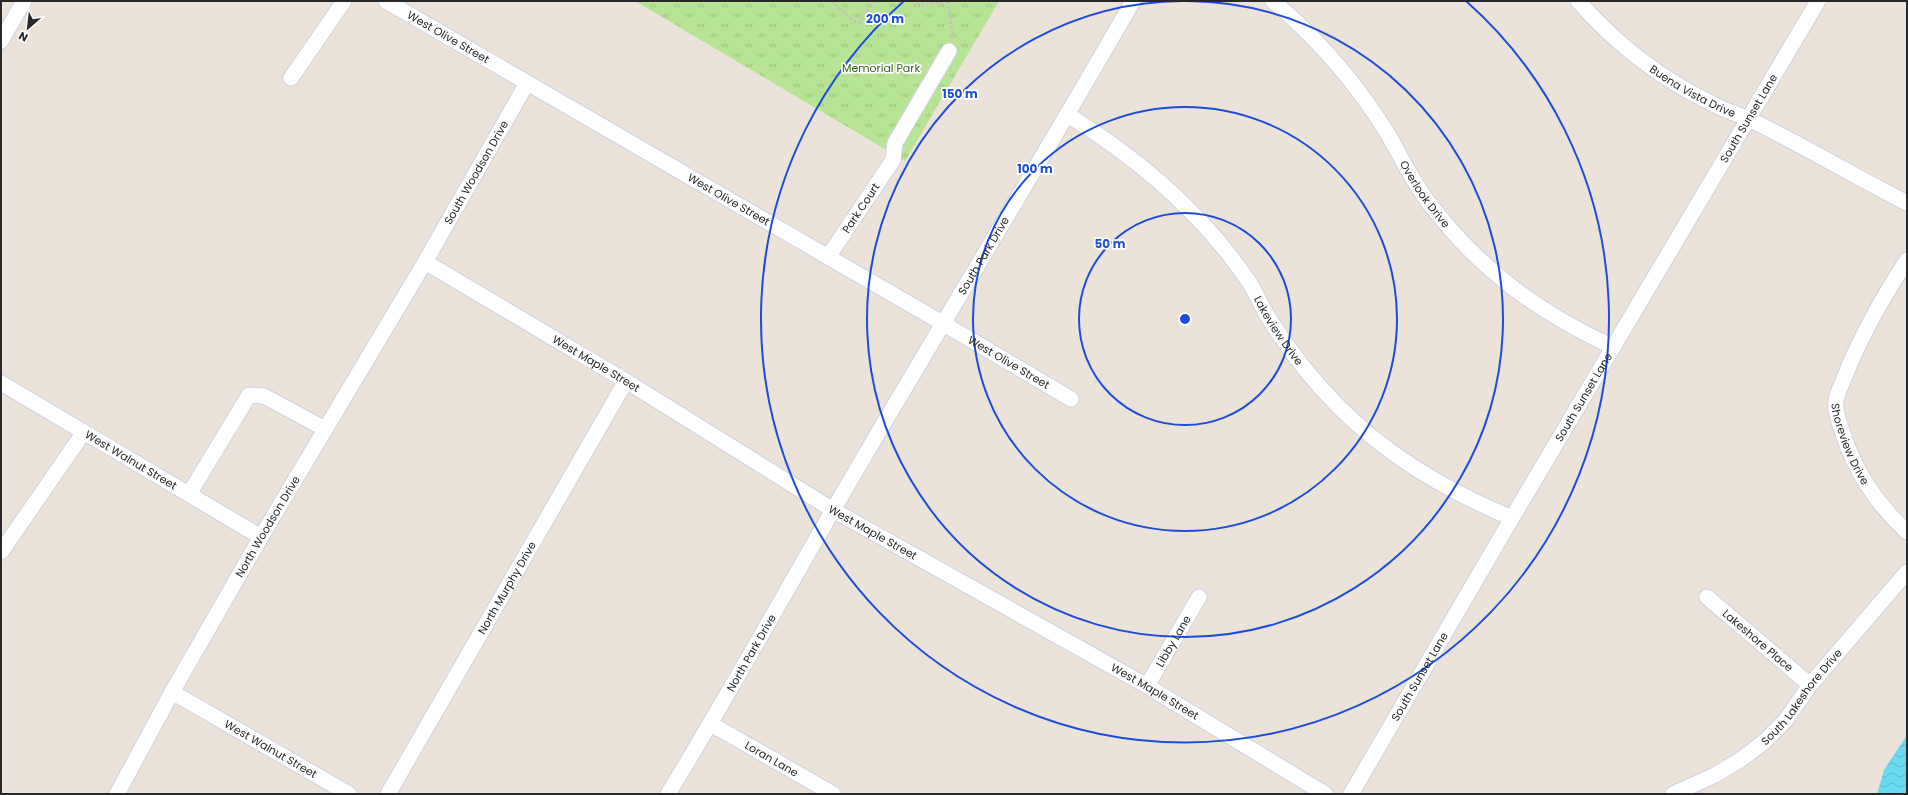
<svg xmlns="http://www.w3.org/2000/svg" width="1908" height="795" font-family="Poppins,sans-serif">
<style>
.grass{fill:url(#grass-tufts)}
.water{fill:url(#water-waves)}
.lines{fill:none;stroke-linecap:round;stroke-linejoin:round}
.minor-casing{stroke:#cfd4e2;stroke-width:17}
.path{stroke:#c3c3c3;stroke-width:2.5;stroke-dasharray:3 2;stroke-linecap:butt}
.minor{stroke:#fff;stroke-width:15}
.ring{fill:none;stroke:#1d4ed8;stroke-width:2}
.labels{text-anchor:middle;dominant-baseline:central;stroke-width:3.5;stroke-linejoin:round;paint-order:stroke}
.street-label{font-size:11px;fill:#282828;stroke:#fff}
.park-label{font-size:11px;fill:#306518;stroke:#fff}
.centre{fill:#1d4ed8;stroke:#fff;stroke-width:2}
.ring-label{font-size:12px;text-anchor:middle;font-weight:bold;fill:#1d4ed8;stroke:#fff;stroke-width:3.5;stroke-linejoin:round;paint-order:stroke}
</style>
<defs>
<pattern id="grass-tufts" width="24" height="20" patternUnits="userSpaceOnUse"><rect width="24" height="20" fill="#b7e395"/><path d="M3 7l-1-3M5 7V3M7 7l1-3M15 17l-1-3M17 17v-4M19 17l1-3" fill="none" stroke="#9dc380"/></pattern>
<pattern id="water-waves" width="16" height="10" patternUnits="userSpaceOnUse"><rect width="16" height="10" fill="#6adaf0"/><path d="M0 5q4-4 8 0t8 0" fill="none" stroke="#5cbbce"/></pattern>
</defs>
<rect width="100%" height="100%" fill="#ebe2d9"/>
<path class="grass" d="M635 1H999L905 161Z"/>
<path class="water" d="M1907 735V794H1877L1884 770Z"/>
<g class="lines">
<g class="minor-casing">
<g id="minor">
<path id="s1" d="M386 1 944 324 1071 399"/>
<path id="s2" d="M1273 1C1318 39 1358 85 1389 136 1402 159 1413 182 1429 203 1480 270 1538 312 1613 347"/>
<path id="s3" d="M1578 1C1617 45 1662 80 1715 105 1726 111 1738 114 1749 119 1802 145 1854 176 1907 203"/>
<path d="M1 41 24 1"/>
<path d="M291 78 344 1"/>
<path id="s4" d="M1068 115C1139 159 1202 212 1249 282 1256 293 1261 305 1268 317 1288 349 1311 379 1338 406 1387 456 1447 491 1512 518"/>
<path id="s5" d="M828 257 893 160 895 143 949 51"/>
<path id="s6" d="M1907 260C1883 297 1861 335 1845 376 1842 384 1837 393 1836 401 1834 409 1839 421 1841 428 1854 470 1875 502 1907 532"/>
<path id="s7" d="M425 262 626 381 833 510 1147 686 1325 794"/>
<path id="s8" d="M1 383 261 537"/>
<path d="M189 494 249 395 264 396 325 429"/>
<path d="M1 552 84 432"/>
<path id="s9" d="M1707 597 1810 685"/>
<path id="s10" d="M1147 686 1199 597"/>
<path id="s11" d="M172 692 349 794"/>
<path id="s12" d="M711 724 833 794"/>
<path id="s13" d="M117 794 172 692 261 537 425 262 527 83"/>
<path id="s14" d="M388 794 626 381"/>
<path id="s15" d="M668 794C725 701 778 605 833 510 932 340 1035 172 1133 1"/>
<path id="s16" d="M1351 794 1512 518 1818 1"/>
<path id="s17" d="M1673 794 1715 775 1740 760 1764 742 1785 721 1810 685 1907 572"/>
</g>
</g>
<g class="path">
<path d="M831 1 855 22 859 23 873 1"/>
<path d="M948 1 953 38"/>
<path d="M916 6 949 1"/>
</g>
<use href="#minor" class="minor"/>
</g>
<g class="ring">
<circle cx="1185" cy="319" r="106"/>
<circle cx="1185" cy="319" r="212"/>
<path d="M1188 1A318 318 0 1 1 1182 1"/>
<path d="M1466 1A424 424 0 1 1 904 1"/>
</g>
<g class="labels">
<g class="street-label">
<text stroke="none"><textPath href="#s1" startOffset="72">West Olive Street</textPath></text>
<text stroke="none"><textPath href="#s3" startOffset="147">Buena Vista Drive</textPath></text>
<text stroke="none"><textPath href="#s16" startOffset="784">South Sunset Lane</textPath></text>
<text stroke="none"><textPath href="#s13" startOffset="718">South Woodson Drive</textPath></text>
<text stroke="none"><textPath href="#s2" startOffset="247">Overlook Drive</textPath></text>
<text stroke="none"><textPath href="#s1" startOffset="396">West Olive Street</textPath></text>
<text stroke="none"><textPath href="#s5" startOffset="59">Park Court</textPath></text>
<text stroke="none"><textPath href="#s15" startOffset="624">South Park Drive</textPath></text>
<text stroke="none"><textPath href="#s4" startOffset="305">Lakeview Drive</textPath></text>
<text stroke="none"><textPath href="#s1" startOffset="720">West Olive Street</textPath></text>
<text stroke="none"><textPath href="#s7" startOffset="199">West Maple Street</textPath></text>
<text stroke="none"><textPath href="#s16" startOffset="460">South Sunset Lane</textPath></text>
<text stroke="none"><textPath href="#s6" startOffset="204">Shoreview Drive</textPath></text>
<text stroke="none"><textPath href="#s8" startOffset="151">West Walnut Street</textPath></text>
<text stroke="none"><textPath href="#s13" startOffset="307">North Woodson Drive</textPath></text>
<text stroke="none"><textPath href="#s7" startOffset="523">West Maple Street</textPath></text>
<text stroke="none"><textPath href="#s14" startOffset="238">North Murphy Drive</textPath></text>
<text stroke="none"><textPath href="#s10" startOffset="52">Libby Lane</textPath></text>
<text stroke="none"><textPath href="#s9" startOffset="67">Lakeshore Place</textPath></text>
<text stroke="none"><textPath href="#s15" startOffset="164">North Park Drive</textPath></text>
<text stroke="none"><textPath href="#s16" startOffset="136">South Sunset Lane</textPath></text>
<text stroke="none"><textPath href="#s7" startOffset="847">West Maple Street</textPath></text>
<text stroke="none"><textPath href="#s17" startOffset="164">South Lakeshore Drive</textPath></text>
<text stroke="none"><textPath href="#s11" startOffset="114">West Walnut Street</textPath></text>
<text stroke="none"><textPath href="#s12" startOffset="70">Loran Lane</textPath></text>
</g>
<g class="park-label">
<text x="881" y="68">Memorial Park</text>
</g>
</g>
<circle cx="1185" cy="319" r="6" class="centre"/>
<g class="ring-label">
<text x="885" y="23">200 m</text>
<text x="960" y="98">150 m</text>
<text x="1035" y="173">100 m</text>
<text x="1110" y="248">50 m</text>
</g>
<rect width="1908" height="795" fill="none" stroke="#282828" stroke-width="4"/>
<g transform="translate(28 28) rotate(208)" stroke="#ffffff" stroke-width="3" paint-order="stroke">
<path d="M0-3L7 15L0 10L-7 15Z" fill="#282828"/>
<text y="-6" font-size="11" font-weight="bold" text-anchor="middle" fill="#282828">N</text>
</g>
</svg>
